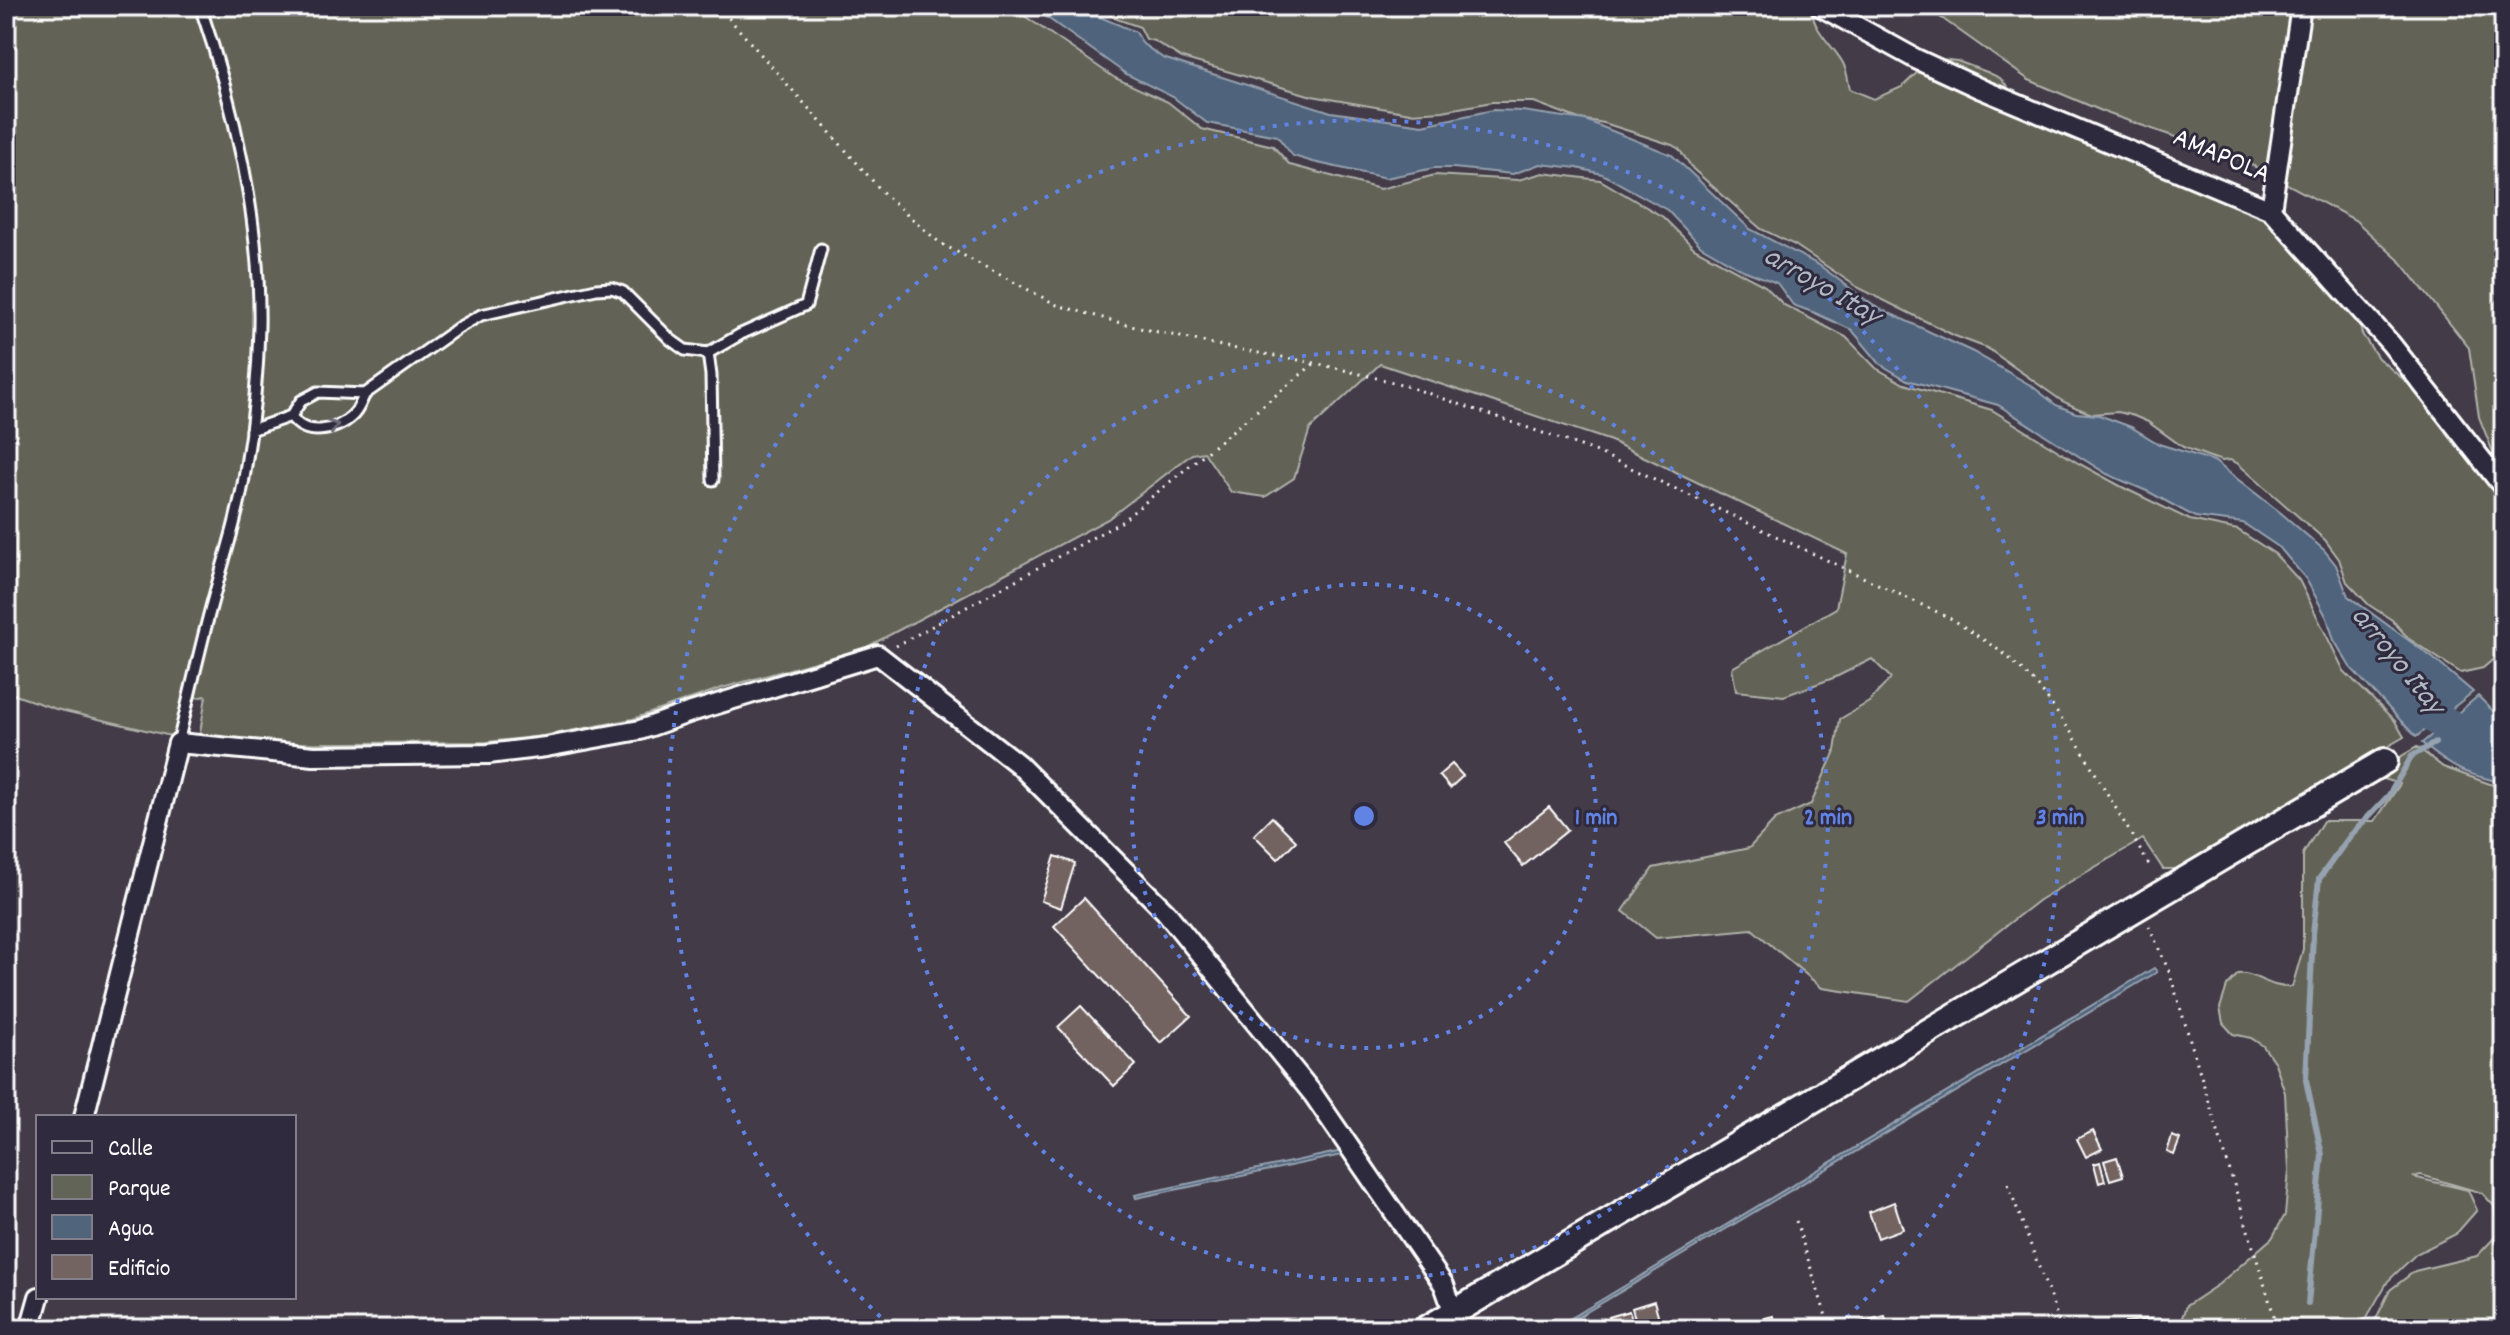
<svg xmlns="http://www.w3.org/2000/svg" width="2510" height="1335" font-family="Dekko,sans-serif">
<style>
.green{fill:#626457;stroke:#b0b2ab;stroke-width:2}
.water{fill:#50647c;stroke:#96a2b0;stroke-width:2}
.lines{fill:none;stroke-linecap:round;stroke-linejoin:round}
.stream{stroke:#96a2b0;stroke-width:6}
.river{stroke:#50647c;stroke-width:34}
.building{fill:#736461;stroke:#fff;stroke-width:2}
.service-casing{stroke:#fff;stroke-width:15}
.minor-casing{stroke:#fff;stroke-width:24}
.tertiary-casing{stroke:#fff;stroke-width:30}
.path{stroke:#fff;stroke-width:3;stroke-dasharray:2 6;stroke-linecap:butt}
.service{stroke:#2f2a3d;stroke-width:9}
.minor{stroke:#2f2a3d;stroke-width:18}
.tertiary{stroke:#2f2a3d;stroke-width:24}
.oneway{stroke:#6d6a77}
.ring{fill:none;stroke:#6183e4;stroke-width:4;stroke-dasharray:4 8}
.labels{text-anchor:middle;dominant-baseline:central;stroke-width:6;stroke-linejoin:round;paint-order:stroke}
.street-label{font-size:28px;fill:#fff;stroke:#2f2a3d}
.water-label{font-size:30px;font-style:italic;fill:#b0b9c4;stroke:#2f2a3d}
.centre{fill:#6183e4;stroke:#2f2a3d;stroke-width:4}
.ring-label{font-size:24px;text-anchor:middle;font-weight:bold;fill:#6183e4;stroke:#2f2a3d;stroke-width:6;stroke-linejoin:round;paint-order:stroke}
</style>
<rect width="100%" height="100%" fill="#433b48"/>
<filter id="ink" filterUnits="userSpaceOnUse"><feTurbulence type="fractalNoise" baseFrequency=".0125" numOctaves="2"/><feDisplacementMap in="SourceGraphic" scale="16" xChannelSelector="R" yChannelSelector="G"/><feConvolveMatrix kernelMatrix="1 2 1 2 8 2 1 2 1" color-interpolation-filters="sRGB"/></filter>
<g filter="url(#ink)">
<g class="green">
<path d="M6 6H1010L1115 78 1168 102 1202 129 1273 146 1290 165 1380 189 1435 175 1518 180 1543 173 1600 180 1663 217 1694 248 1765 286 1784 305 1846 337 1876 368 1904 384 1992 410 2078 463 2122 487 2190 520 2238 530 2275 554 2299 580 2344 671 2395 721 2404 737 2176 869H2163L2143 839 2039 900 1909 1001 1822 988 1752 929 1656 938 1623 911 1653 868 1749 848 1775 820 1811 804 1835 751 1840 719 1869 702 1891 678 1872 659 1836 677 1784 696 1736 691 1732 668 1836 608 1847 554 1611 441 1380 364 1310 429 1294 478 1265 497 1231 492 1204 452 1192 454 1108 519 865 648 722 688 633 719 543 736 487 742 216 744 202 738 200 733 206 696 194 698C191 714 191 730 175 737L56 709 6 692Z"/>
<path d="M1096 6H1812C1810 28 1833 45 1843 63 1847 71 1848 80 1850 89L1874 99 1902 87 1925 65 1941 59 1957 61 1987 72 2000 78 2032 116 2250 197 2358 316 2362 334 2378 358 2403 379 2423 392 2504 501V650L2483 668 2461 673 2409 639 2392 620 2369 605 2347 582 2339 559 2325 540 2237 463 2230 460 2222 461 2207 456 2183 447 2148 422 2134 416 2118 412 2092 414 2077 408 2062 401 1987 348 1955 336 1857 287 1795 245 1761 229 1693 169 1679 149 1672 145 1604 123 1579 119 1534 102H1492L1443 111 1410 113 1312 96 1182 58 1154 41 1146 39 1140 27 1117 19Z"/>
<path d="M1921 6H2504V480L2479 417 2469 348 2402 263 2355 220 2242 160 2109 114 2029 80 1943 19Z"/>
<path d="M2417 747 2443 767 2504 789V1329H2371L2390 1290 2415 1271 2477 1256 2499 1233 2494 1206 2482 1193 2421 1175 2413 1177 2468 1190 2477 1210 2456 1234 2416 1254 2388 1281 2360 1329H2178L2186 1306 2219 1284 2272 1238 2285 1215 2289 1170 2285 1093 2275 1063 2263 1046 2251 1038 2233 1034 2223 1023 2220 1008 2227 986 2238 974C2256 972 2267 988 2292 987L2303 949V854L2323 821H2375L2400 784 2383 779 2372 780 2378 770Z"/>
</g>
<g class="water">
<path d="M1023 6H1084L1095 15 1136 32 1143 44 1163 58 1331 112 1423 125 1493 110 1522 111 1585 120 1672 155 1750 229 1819 265 1874 306 1973 352 2032 386 2056 405 2076 413 2099 415 2131 427 2159 444 2214 461 2281 513 2324 550 2336 565 2348 596 2433 658 2473 692 2416 737 2350 667 2334 640 2327 618 2306 579 2280 548 2243 523 2195 517 2149 492 2107 474 1998 405 1907 380 1880 364 1852 330 1815 313 1793 305 1777 283 1743 270 1701 246 1667 210 1602 174 1577 168 1540 164 1513 174 1453 168H1434L1386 178 1313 162 1293 156 1277 136 1207 123 1173 97 1126 74 1042 14 1032 12Z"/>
<path d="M2478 696 2504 722V783C2465 774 2452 769 2422 743Z"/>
<path d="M2154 968 2157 972 1558 1329H1553Z"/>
<path d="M1342 1151V1155L1136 1198 1135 1195Z"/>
</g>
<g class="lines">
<path class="stream" d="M2308 1304 2322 1155 2306 1080 2313 934 2319 879 2350 836 2389 795 2412 756 2435 743"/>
<path class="river" d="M2410 684 2432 715 2470 740 2504 758"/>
</g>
<g class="building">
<path d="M1452 764 1463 776 1450 788 1439 775Z"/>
<path d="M1549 807 1568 830 1523 866 1504 843Z"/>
<path d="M1272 817 1296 841 1278 859 1254 835Z"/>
<path d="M1055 856 1075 863 1061 908 1041 901Z"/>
<path d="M1084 898 1191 1016 1161 1043 1054 926Z"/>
<path d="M1081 1006 1136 1065 1114 1086 1058 1027Z"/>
<path d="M2093 1131 2102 1149 2086 1157 2077 1139Z"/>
<path d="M2172 1136 2180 1139 2174 1155 2167 1152Z"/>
<path d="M2117 1157 2123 1176 2110 1180 2104 1161Z"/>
<path d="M2100 1162 2105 1181 2099 1183 2094 1164Z"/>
<path d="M1894 1202 1903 1229 1878 1238 1869 1212Z"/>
<path d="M1654 1301 1662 1329H1638L1632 1308Z"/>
<path d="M1629 1311 1635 1329H1613L1609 1317Z"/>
<path d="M1773 1316 1776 1329H1755L1753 1321Z"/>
<path d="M1885 1316 1888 1329H1859L1857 1323Z"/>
<path d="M2151 1319 2152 1329H2125V1322Z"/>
</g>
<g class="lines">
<g class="service-casing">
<g id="service">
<path d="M708 353 711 375 713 480"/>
<path d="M291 416C304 438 337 431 352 416 359 410 361 401 365 394L458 328 481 315 596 289 612 288 623 292 671 340 685 350 708 353 741 334 806 305 821 249"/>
<path d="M251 430 291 416 301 401 318 392 365 394"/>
<path d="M178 743C189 697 199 652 211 607 223 562 238 518 245 472 253 424 258 375 259 327 261 222 234 105 200 6"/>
</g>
</g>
<g class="minor-casing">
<g id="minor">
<path d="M1820 6 1916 59 1981 89 2271 210 2391 344 2504 488"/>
<path d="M2271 210 2301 6"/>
<path d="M84 1117 178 743 314 756 488 754 546 747 640 730 691 712 878 655 1018 764 1166 912 1313 1094 1444 1285 1454 1313"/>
<path d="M30 1329 39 1297"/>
</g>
</g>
<g class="tertiary-casing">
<path id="tertiary" d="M1426 1329 2385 761"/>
</g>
<g class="path">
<path d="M718 6 887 197 940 243 1057 305 1135 327 1231 348 1315 363 1401 384 1595 451 1952 619 2006 655 2038 686 2073 735 2149 865"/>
<path d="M896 646 1121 522 1315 363"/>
<path d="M2149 926 2170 974 2278 1329"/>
<path d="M2008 1184 2062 1329"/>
<path d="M1796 1221 1830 1329"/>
</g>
<use href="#service" class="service"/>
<use href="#minor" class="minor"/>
<use href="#tertiary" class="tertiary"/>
</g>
<defs><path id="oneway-chevron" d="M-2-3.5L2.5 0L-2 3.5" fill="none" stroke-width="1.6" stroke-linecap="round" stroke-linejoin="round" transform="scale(2)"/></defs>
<use class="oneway" href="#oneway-chevron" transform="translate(333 426) rotate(-20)"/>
</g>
<g class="ring">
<circle cx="1364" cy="816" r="232"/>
<circle cx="1364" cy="816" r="464"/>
<path d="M889 1325A696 696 0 1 1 1839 1325"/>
</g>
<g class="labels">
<g class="street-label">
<text transform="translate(2221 158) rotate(23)">AMAPOLA</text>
</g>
<g class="water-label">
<text transform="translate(1821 288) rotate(30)">arroyo Itay</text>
<text transform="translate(2396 662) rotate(51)">arroyo Itay</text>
</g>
</g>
<circle cx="1364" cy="816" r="12" class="centre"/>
<g class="ring-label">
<text x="1596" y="824">1 min</text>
<text x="1828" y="824">2 min</text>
<text x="2060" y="824">3 min</text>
</g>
<rect width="2510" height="1335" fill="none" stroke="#2f2a3d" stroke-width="32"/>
<rect x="16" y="16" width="2478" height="1303" fill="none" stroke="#fff" stroke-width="3" filter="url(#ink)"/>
<rect x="36" y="1115" width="260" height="184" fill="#2f2a3d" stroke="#827f8b" stroke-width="2"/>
<rect x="52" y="1141" width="40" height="12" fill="#2f2a3d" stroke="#827f8b" stroke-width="2"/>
<text x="108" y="1155" font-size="24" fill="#ffffff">Calle</text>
<rect x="52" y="1175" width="40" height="24" fill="#626457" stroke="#827f8b" stroke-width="2"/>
<text x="108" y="1195" font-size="24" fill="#ffffff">Parque</text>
<rect x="52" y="1215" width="40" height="24" fill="#50647c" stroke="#827f8b" stroke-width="2"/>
<text x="108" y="1235" font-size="24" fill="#ffffff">Agua</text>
<rect x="52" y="1255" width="40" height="24" fill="#736461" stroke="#827f8b" stroke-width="2"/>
<text x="108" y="1275" font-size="24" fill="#ffffff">Edificio</text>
</svg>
